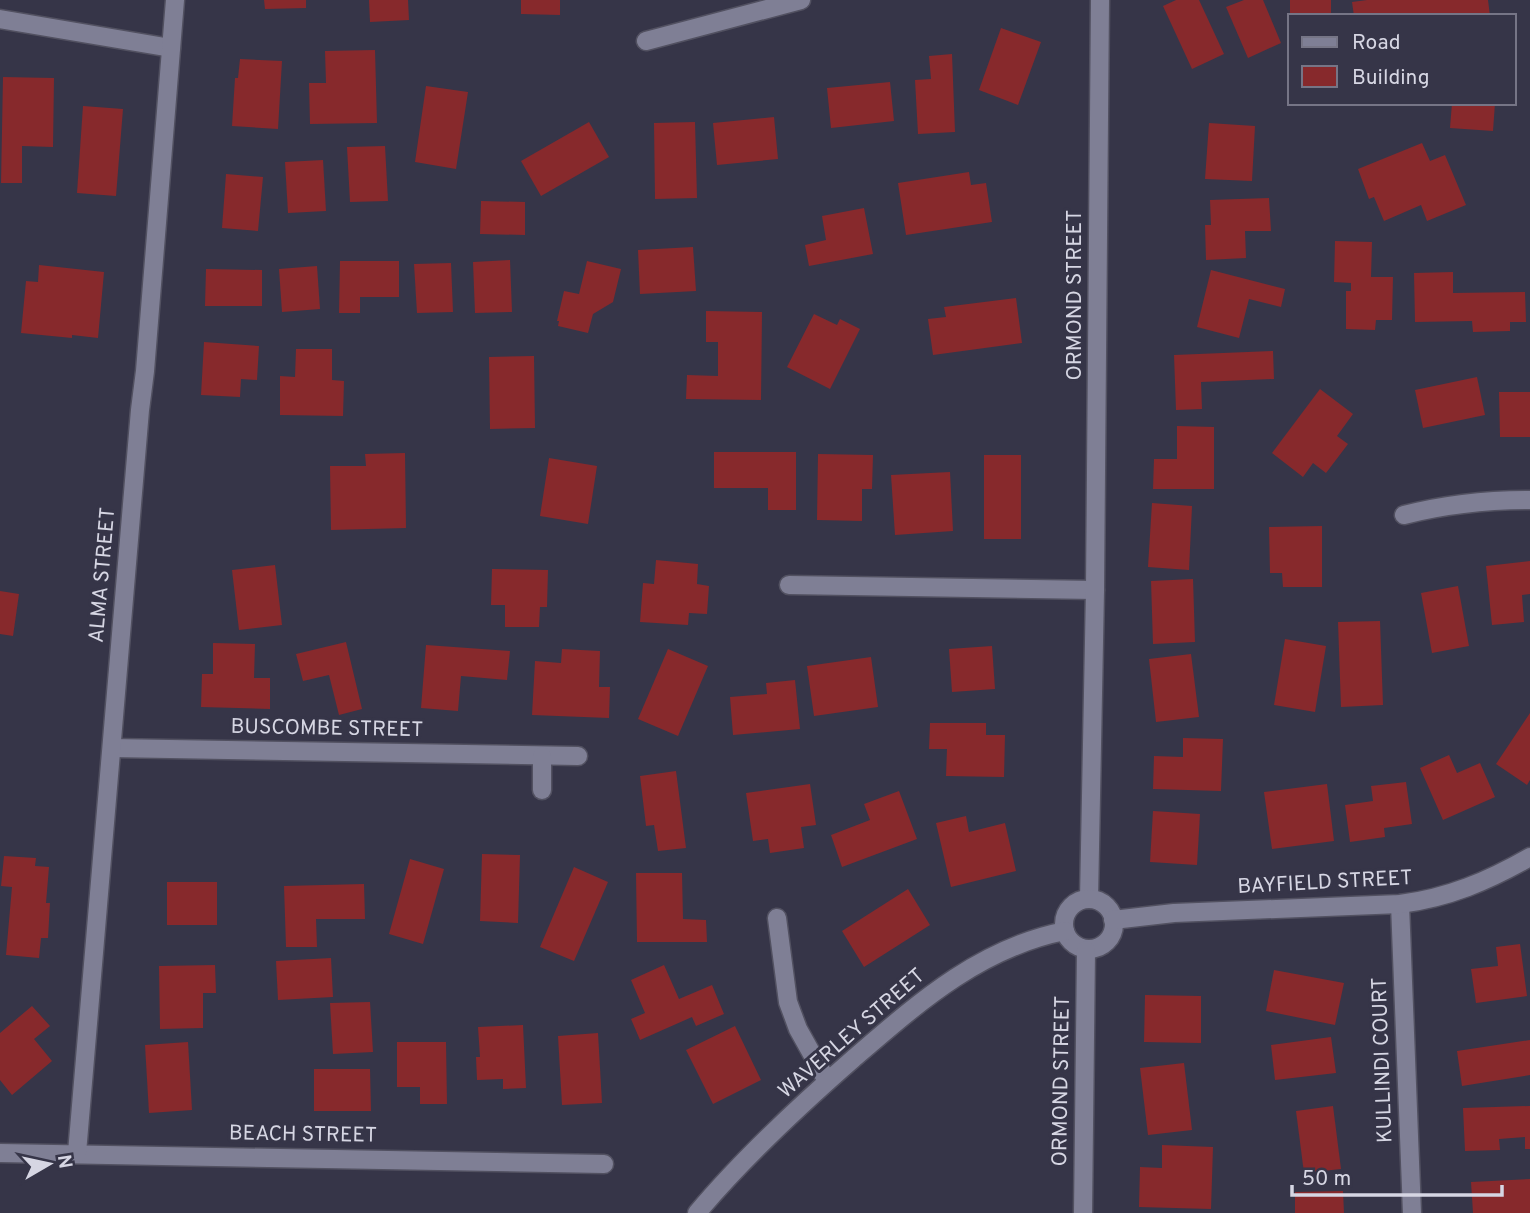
<svg xmlns="http://www.w3.org/2000/svg" width="1530" height="1213" font-family="Overpass,sans-serif">
<style>
.building{fill:#87292c}
.lines{fill:none;stroke-linecap:round;stroke-linejoin:round}
.minor-casing{stroke:#525161;stroke-width:21}
.minor{stroke:#7f7f95;stroke-width:18}
.labels{text-anchor:middle;dominant-baseline:central;stroke-width:6;stroke-linejoin:round;paint-order:stroke}
.street-label{font-size:21px;fill:#d6d6e3;stroke:#363548}
</style>
<rect width="100%" height="100%" fill="#363548"/>
<g class="building">
<path d="M264 0H306V8L265 9Z"/>
<path d="M369 0H408L409 20 370 22Z"/>
<path d="M521 0H560V15L521 14Z"/>
<path d="M1176 0H1199L1224 54 1192 69 1163 6Z"/>
<path d="M1244 0H1263L1281 43 1248 58 1226 7Z"/>
<rect x="1290" y="0" width="41" height="16"/>
<path d="M1367 0H1488L1490 16H1354L1352 2Z"/>
<path d="M1001 28 1041 42 1018 105 979 90Z"/>
<path d="M375 50 377 123 310 124 309 83H326L325 51Z"/>
<path d="M952 54 955 132 918 134 915 80 931 79 929 56Z"/>
<path d="M240 59 282 61 278 129 232 126 235 78H238Z"/>
<path d="M3 77 54 78 53 147 22 146V183H1Z"/>
<path d="M890 82 894 121 831 128 827 88Z"/>
<path d="M426 86 468 92 456 169 415 162Z"/>
<path d="M1452 103H1495L1493 131 1450 128Z"/>
<path d="M83 106 123 109 116 196 77 193Z"/>
<path d="M774 117 778 159 717 165 713 123Z"/>
<path d="M589 122 609 157 541 196 521 161Z"/>
<path d="M695 122 697 198 655 199 654 123Z"/>
<path d="M1209 123 1255 126 1252 181 1205 179Z"/>
<path d="M1422 143 1430 161 1445 155 1466 205 1427 221 1421 205 1384 221 1374 197 1369 199 1358 169Z"/>
<path d="M385 146 388 201 350 202 347 147Z"/>
<path d="M323 160 326 211 288 213 285 162Z"/>
<path d="M969 172 971 185 986 183 992 222 906 235 898 183Z"/>
<path d="M226 174 263 177 258 231 222 228Z"/>
<path d="M1269 198 1271 231H1245L1246 258 1206 260 1205 225H1211L1210 200Z"/>
<path d="M481 201 525 202V235L480 234Z"/>
<path d="M864 208 873 254 809 266 805 245 826 240 822 216Z"/>
<path d="M1335 241 1372 242 1371 277H1393L1392 320H1376L1375 330 1346 329V291H1351V283L1334 282Z"/>
<path d="M693 247 696 291 640 294 638 250Z"/>
<path d="M510 260 512 312 475 313 473 262Z"/>
<path d="M340 261H399V297H360V313H339Z"/>
<path d="M587 261 621 269 613 302 593 314 588 333 558 326 559 321H557L564 291 579 294Z"/>
<path d="M451 263 453 312 417 313 414 264Z"/>
<path d="M39 265 104 272 98 338 72 335V338L21 333 26 281 38 282Z"/>
<path d="M317 266 320 309 282 312 279 269Z"/>
<path d="M206 269 262 270V306H205Z"/>
<path d="M1211 270 1285 289 1281 307 1249 299 1239 338 1197 327Z"/>
<path d="M1453 272V293L1525 292 1526 322H1510V331L1473 332 1472 321 1415 322 1414 273Z"/>
<path d="M1016 298 1022 343 933 355 928 319 946 317 944 307Z"/>
<path d="M706 311 762 312 761 400 686 399 687 375 718 376V342H706Z"/>
<path d="M814 314 837 325 840 319 860 329 830 389 787 367Z"/>
<path d="M204 342 259 346 257 380 241 379 240 397 201 395Z"/>
<path d="M296 349H332V380L344 381 343 416 280 415V376L295 377Z"/>
<path d="M1273 351 1274 379 1201 382 1202 409 1176 410 1174 355Z"/>
<path d="M534 356 535 428 490 429 489 357Z"/>
<path d="M1477 377 1485 415 1423 428 1415 390Z"/>
<path d="M1320 389 1353 414 1337 436 1348 444 1326 473 1313 463 1303 477 1272 453Z"/>
<path d="M1499 392H1530V437H1500Z"/>
<path d="M1177 426 1214 427V489H1153L1154 459H1177Z"/>
<path d="M714 452H796V510H768V488H714Z"/>
<path d="M405 453 406 528 331 530 330 466H366L365 454Z"/>
<path d="M818 454 873 455 872 489H862V521L817 520Z"/>
<rect x="984" y="455" width="37" height="84"/>
<path d="M549 458 597 466 588 524 540 516Z"/>
<path d="M950 472 953 531 895 535 891 475Z"/>
<path d="M1152 503 1192 506 1189 570 1148 567Z"/>
<path d="M1322 526V587H1283L1282 573H1270L1269 527Z"/>
<path d="M656 560 698 564 697 584 709 586 707 614 689 613 688 625 640 622 643 583 654 584Z"/>
<path d="M1530 561V594L1522 595 1524 622 1492 625 1486 566Z"/>
<path d="M275 565 282 625 239 630 232 570Z"/>
<path d="M492 569 548 570 547 607H540L539 627H505V605H491Z"/>
<path d="M1193 579 1195 642 1153 644 1151 581Z"/>
<path d="M1458 586 1469 646 1432 653 1421 593Z"/>
<path d="M0 591 19 594 13 636 0 634Z"/>
<path d="M1380 621 1383 705 1341 707 1338 622Z"/>
<path d="M1285 639 1326 646 1315 712 1274 705Z"/>
<path d="M346 642 362 709 339 715 329 675 303 681 296 654Z"/>
<path d="M213 643 255 644 254 678H270V709L201 707 202 674H213Z"/>
<path d="M426 645 510 651 507 680 461 676 458 711 421 708Z"/>
<path d="M992 646 995 689 952 692 949 649Z"/>
<path d="M562 649 600 651 599 687H610L609 718 532 715 535 661 561 663Z"/>
<path d="M668 649 708 666 678 736 638 719Z"/>
<path d="M1191 654 1199 717 1156 722 1149 659Z"/>
<path d="M871 657 878 707 814 716 807 666Z"/>
<path d="M795 680 800 729 733 735 730 697 767 694 766 683Z"/>
<path d="M1530 713V780L1527 785 1496 764Z"/>
<path d="M930 723H986V735H1005L1004 777 946 776 947 749H929Z"/>
<path d="M1183 738 1223 739 1221 791 1153 789 1154 756 1183 757Z"/>
<path d="M1449 755 1457 773 1480 763 1495 797 1443 820 1420 768Z"/>
<path d="M676 771 686 848 658 851 654 825 646 826 640 776Z"/>
<path d="M1406 782 1412 824 1384 828 1385 837 1350 842 1345 805 1373 801 1371 786Z"/>
<path d="M810 784 816 825 801 827 804 848 770 853 768 839 753 841 746 793Z"/>
<path d="M1327 784 1334 841 1272 849 1264 792Z"/>
<path d="M899 791 917 839 842 867 831 835 870 820 864 804Z"/>
<path d="M1153 811 1200 814 1197 865 1150 862Z"/>
<path d="M966 816 969 832 1005 823 1016 871 951 887 936 823Z"/>
<path d="M482 854 520 855 518 923 480 921Z"/>
<path d="M4 856 36 858 35 866 49 867 46 903H50L48 938H41L39 958 6 955 12 887 1 886Z"/>
<path d="M410 859 444 869 423 944 389 934Z"/>
<path d="M574 867 608 882 574 961 540 947Z"/>
<path d="M636 873H682L683 919 706 920 707 942H637Z"/>
<rect x="167" y="882" width="50" height="43"/>
<path d="M364 884 365 919H316L317 947H286L284 886Z"/>
<path d="M908 889 930 925 864 967 842 931Z"/>
<path d="M1520 944 1527 996 1476 1003 1471 969 1498 966 1496 947Z"/>
<path d="M331 958 333 997 278 1000 276 961Z"/>
<path d="M215 965 216 993H203V1028L160 1029 159 966Z"/>
<path d="M664 965 679 999 712 985 724 1014 696 1026 692 1017 640 1040 631 1019 645 1013 631 980Z"/>
<path d="M1274 970 1344 983 1335 1025 1266 1011Z"/>
<path d="M1145 995 1201 996V1043L1144 1042Z"/>
<path d="M370 1002 373 1052 333 1054 330 1003Z"/>
<path d="M32 1006 50 1026 34 1039 52 1061 12 1095 0 1080V1033Z"/>
<path d="M523 1025 526 1088 503 1089V1079L477 1080 476 1057H480L478 1027Z"/>
<path d="M735 1026 761 1080 713 1104 686 1050Z"/>
<path d="M598 1033 602 1103 562 1105 558 1036Z"/>
<path d="M1331 1037 1336 1073 1275 1080 1271 1045Z"/>
<path d="M1530 1040V1075L1462 1086 1457 1051Z"/>
<path d="M188 1042 192 1110 149 1113 145 1045Z"/>
<path d="M397 1042H446L447 1104H420V1087H397Z"/>
<path d="M1184 1063 1192 1130 1148 1135 1140 1068Z"/>
<path d="M314 1069H370L371 1111H314Z"/>
<path d="M1333 1106 1341 1169 1304 1173 1296 1111Z"/>
<path d="M1530 1106V1149H1525V1137L1499 1139 1500 1150 1465 1151 1463 1108Z"/>
<path d="M1162 1145 1213 1147 1211 1209 1139 1207 1140 1167 1162 1168Z"/>
<path d="M1530 1179V1213H1473L1471 1182Z"/>
<path d="M1343 1191 1344 1213H1295V1192Z"/>
</g>
<g class="lines">
<g class="minor-casing">
<g id="minor">
<path d="M0 19 171 48"/>
<path d="M646 41 801 0"/>
<path d="M1404 515C1447 504 1486 500 1530 500"/>
<path d="M789 585 1095 590"/>
<path d="M112 748 578 756"/>
<path d="M542 756V790"/>
<path d="M1089 899 1095 590 1100 0"/>
<circle cx="1089" cy="924" r="25"/>
<path d="M1400 904 1412 1213"/>
<path d="M777 918 788 1002 798 1029 827 1081"/>
<path d="M1113 920 1174 913 1400 904C1448 898 1488 881 1530 857"/>
<path d="M0 1153 604 1164"/>
<path d="M77 1153 140 410 145 371 175 0"/>
<path d="M697 1213C744 1157 798 1107 853 1059 917 1004 979 948 1065 931"/>
<path d="M1083 1213 1086 950"/>
</g>
</g>
<use href="#minor" class="minor"/>
</g>
<g class="labels">
<g class="street-label">
<text transform="translate(1075 295) rotate(-90)">ORMOND STREET</text>
<text transform="translate(103 575) rotate(-85)">ALMA STREET</text>
<text transform="translate(327 729) rotate(1)">BUSCOMBE STREET</text>
<text transform="translate(1325 883) rotate(-3)">BAYFIELD STREET</text>
<text transform="translate(852 1034) rotate(-41)">WAVERLEY STREET</text>
<text transform="translate(1383 1060) rotate(-92)">KULLINDI COURT</text>
<text transform="translate(1062 1081) rotate(-89)">ORMOND STREET</text>
<text transform="translate(303 1135) rotate(1)">BEACH STREET</text>
</g>
</g>
<rect x="1288" y="14" width="228" height="91" fill="#363548" stroke="#767586" stroke-width="2"/>
<rect x="1302" y="37" width="35" height="10" fill="#7f7f95" stroke="#767586" stroke-width="2"/>
<text x="1352" y="49" font-size="21" fill="#d6d6e3">Road</text>
<rect x="1302" y="66" width="35" height="21" fill="#87292c" stroke="#767586" stroke-width="2"/>
<text x="1352" y="84" font-size="21" fill="#d6d6e3">Building</text>
<g transform="translate(49 1164) rotate(81)" stroke="#363548" stroke-width="5" paint-order="stroke">
<path d="M0-5L12 26L0 18L-12 26Z" fill="#d6d6e3"/>
<text y="-10" font-size="19" font-weight="bold" text-anchor="middle" fill="#d6d6e3">N</text>
</g>
<path d="M1292 1185v10h210v-10" fill="none" stroke="#d6d6e3" stroke-width="3.5"/>
<text x="1302" y="1185" font-size="21" fill="#d6d6e3" stroke="#363548" stroke-width="5" paint-order="stroke">50 m</text>
</svg>
